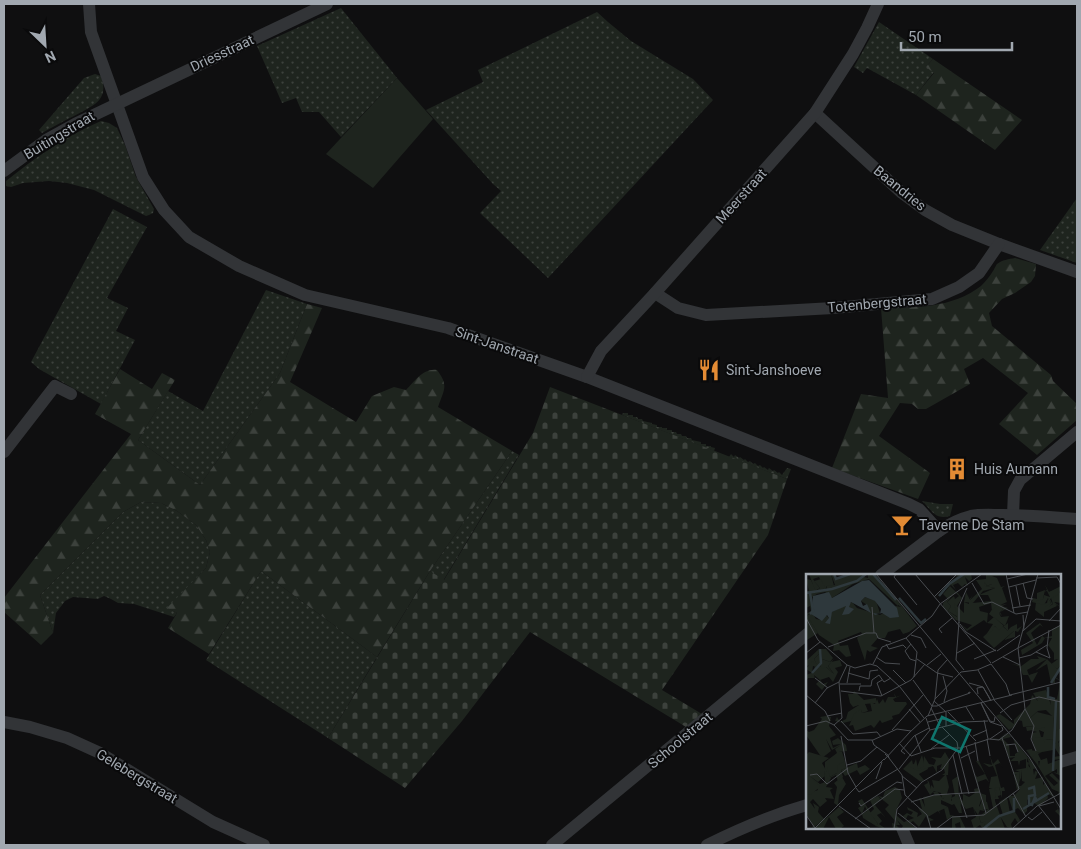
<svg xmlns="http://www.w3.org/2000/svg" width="1081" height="849" font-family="Roboto,sans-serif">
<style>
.grass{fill:url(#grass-dots)}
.forest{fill:url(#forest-firs)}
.cemetery{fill:url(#cemetery-stones)}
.garden{fill:#1e241e}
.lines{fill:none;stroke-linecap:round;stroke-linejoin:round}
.minor{stroke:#323437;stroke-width:12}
.labels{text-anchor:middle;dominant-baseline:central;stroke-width:4;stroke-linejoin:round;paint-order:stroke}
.street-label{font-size:14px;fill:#a1a8b0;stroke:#0a0a0b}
.poi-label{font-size:14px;fill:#a1a8b0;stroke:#0a0a0b;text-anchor:start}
.inset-river{fill:none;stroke:#2e383c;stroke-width:2.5}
.inset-road{fill:none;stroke:#494c50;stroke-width:1}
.view{fill:#0f766e;fill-opacity:0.15;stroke:#0f766e;stroke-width:2.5}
.inset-edge{fill:none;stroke:#a1a8b0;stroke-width:2.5}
</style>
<defs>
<pattern id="grass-dots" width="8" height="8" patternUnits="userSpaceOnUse" patternTransform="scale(1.25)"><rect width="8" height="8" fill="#1e241e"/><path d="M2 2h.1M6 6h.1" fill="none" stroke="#3c413c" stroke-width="1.8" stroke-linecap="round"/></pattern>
<pattern id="forest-firs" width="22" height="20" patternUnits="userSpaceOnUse" patternTransform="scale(1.25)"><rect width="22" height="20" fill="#1e241e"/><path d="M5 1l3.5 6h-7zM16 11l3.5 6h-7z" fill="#3c413c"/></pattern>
<pattern id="cemetery-stones" width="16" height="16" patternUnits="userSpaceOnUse" patternTransform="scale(1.25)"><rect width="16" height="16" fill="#1e241e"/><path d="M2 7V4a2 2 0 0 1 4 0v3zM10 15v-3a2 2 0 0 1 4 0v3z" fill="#3c413c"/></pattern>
</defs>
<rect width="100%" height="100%" fill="#0f0f10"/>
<g class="grass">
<path d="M341 8 397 78 341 137 319 112H302L296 98 282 103 257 46Z"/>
<path d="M597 12 608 22 631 41 693 79 713 100 548 278 480 213 501 191 493 184 426 110 483 82 478 70Z"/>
<path d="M879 22 933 59 926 67 934 72 916 95 867 68 863 73 854 67Z"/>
<path d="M95 74 101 76C110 101 92 106 74 116 63 121 53 127 42 133L39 130 84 78Z"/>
<path d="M101 121 109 123 117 128 125 145 136 177 154 209 153 213 149 215 146 216 94 190 67 183 49 181 23 183 11 187 6 186V181C36 157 66 136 101 121Z"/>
<path d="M1077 198V263L1040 250Z"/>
<path d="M113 209 147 227 107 298 128 308 116 331 135 340 101 404 39 369 31 362Z"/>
<path d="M266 290 307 304 280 373 200 485 138 440 168 391 203 411Z"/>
<path d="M623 413H628V415H633V417H637L638 419H642L643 421 652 423V424L657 425V427H662V428H667V430H672V432H676L677 434H681L682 436H686L687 438H691L692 440 701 442V444H706V446H711V447L715 448 714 451 622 415Z"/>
<path d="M512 451 519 455 443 581 430 571Z"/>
<path d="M731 454 734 457 735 455 739 458 740 457 744 460 745 459 748 462 750 461 753 464 755 463 758 466 760 465 763 468 764 467 768 470 769 468 773 471 774 470 778 473 779 472 782 475 787 468 791 469 787 479 729 457Z"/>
<path d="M922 501 940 504H953L950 516C934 520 932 510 922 501Z"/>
<path d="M141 502 161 503 177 511 196 525 206 540 210 552 206 568 168 608 177 613 174 617 134 604 118 603 111 599 104 596 98 599 73 597 65 601 56 613 53 633 40 595 123 512Z"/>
<path d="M261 571 377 657 328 738 206 660Z"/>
</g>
<g class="forest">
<path d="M933 59 1022 120 995 150 916 95 934 73 926 67Z"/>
<path d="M1015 258 1036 264 1035 276 1031 282 1015 293 1002 299 989 313 992 326 1051 375 1053 381 1077 404V420L1037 455 999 424 1028 393 983 358 964 369 970 384 926 409H918L912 404 900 403 879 436 930 473 918 499 832 468 861 394 888 398 881 308C914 308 953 308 981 286 985 282 990 276 993 271 994 270 996 265 997 264 1002 260 1009 259 1015 258Z"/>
<path d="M307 304 322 308 290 382 356 422 372 396 394 387 406 390C415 381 423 368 437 370 449 386 444 389 438 407L512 451 430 571 377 657 261 571 209 654 168 628 177 613 167 608 206 568 210 552 206 540 196 525 177 511 161 503 141 502 123 512 40 595 53 633 41 645 4 612V598L131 434 95 414 120 369 152 389 162 373 175 380 138 440 200 485 280 373Z"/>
</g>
<path class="cemetery" d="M550 387 787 479 768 535 662 690 702 714 686 727 530 632 462 721 405 788 328 738 430 571 444 580 533 433Z"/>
<path class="garden" d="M397 78 433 119 373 188 326 154Z"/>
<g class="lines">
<g class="minor">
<path d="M89 4 91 32 143 177 164 210 189 237 239 266 305 295 448 328 587 377 909 504 919 509 939 531"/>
<path d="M815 113 902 193 925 210 952 225 999 244 1077 272"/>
<path d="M4 171 46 140 75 124 327 4"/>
<path d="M655 293 678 308 706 315 833 308 932 299 959 287 979 273 999 244"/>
<path d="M587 377 601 351 655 293 815 113 853 54 867 28 878 4"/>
<path d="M4 452 55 386 71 394"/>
<path d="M1013 515 1014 491 1020 480 1077 432"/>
<path d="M881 575 939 531C949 524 959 519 971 516 981 514 992 515 1002 515 1027 515 1052 517 1077 519"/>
<path d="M4 722 30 727 67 738 100 753 213 822 264 845"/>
<path d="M1060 762 1077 757"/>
<path d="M902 828 909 845"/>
<path d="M552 845 807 634"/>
<path d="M707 845C739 829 772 815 807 805"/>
</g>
</g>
<defs>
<g id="restaurant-bare" transform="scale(1.725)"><path d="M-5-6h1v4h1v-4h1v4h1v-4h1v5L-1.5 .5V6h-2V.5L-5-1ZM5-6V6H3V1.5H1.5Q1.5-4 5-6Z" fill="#e38b34" stroke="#0a0a0b" stroke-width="2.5" paint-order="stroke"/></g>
<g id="building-bare" transform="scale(1.725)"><path d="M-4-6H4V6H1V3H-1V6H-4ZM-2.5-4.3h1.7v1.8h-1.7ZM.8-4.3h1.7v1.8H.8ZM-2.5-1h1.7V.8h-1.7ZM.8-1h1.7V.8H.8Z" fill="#e38b34" stroke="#0a0a0b" stroke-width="2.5" paint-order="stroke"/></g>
<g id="bar-bare" transform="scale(1.725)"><path d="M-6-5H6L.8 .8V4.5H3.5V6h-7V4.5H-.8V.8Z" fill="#e38b34" stroke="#0a0a0b" stroke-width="2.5" paint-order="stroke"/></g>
</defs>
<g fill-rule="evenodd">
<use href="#restaurant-bare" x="709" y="370"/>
<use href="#building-bare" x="957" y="469"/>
<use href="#bar-bare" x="902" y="525"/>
</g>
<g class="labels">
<g class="street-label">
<text transform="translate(222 53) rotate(-25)">Driesstraat</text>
<text transform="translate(59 135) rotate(-31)">Buitingstraat</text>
<text transform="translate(900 188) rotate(39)">Baandries</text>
<text transform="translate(741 196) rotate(-48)">Meerstraat</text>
<text transform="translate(877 303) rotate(-5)">Totenbergstraat</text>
<text transform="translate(497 345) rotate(19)">Sint-Janstraat</text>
<text transform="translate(680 740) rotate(-40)">Schoolstraat</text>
<text transform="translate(137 776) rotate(31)">Gelebergstraat</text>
</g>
<g class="poi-label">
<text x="726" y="370">Sint-Janshoeve</text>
<text x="974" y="469">Huis Aumann</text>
<text x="919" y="525">Taverne De Stam</text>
</g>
</g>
<g transform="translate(806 574)">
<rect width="255" height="255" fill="#0f0f10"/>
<path d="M3 0H25L28 12H21L19 16 13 3 7 5 14 14 9 17ZM180 0H196L200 2H186V10L181 12 178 8 180 12 189 14 177 17 167 29 158 28 160 18 164 26 176 15 170 6 180 5ZM144 12 150 18 155 16 162 12 151 18 156 24 151 32 152 43 142 37 145 32 141 28 148 22 149 25 153 22 150 19 142 25 137 20ZM239 16 237 25 233 30 241 29 242 24 245 29 242 33 247 30 243 18 246 17 255 19V29L248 28 251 32 238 38V43L229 36 230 28H227V24L231 25V19ZM193 25 197 35 193 39 195 43 203 42 199 52 183 40ZM92 27 111 52 103 58 97 60 94 55 82 58 79 64H72L65 72 72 74 64 78 61 76 59 87 51 64 56 60 55 58 32 67 34 72 42 71 45 82 40 83 33 76 27 77 28 71 13 61 1 42 6 38 10 45 16 46 20 41 23 44 26 38 46 28 51 34 74 41 90 32 95 33 89 29ZM193 49 202 57H208L188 74 177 63 189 52 194 56ZM255 51V92L251 95 244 91 252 85 248 86V79L242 71 246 64H238L246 62V55ZM13 75H20L27 84 24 88 16 85 15 78 8 85 12 92 20 93 28 100 22 92 25 88 34 86 36 92 29 94 32 98 27 108 23 103 14 106 17 110 22 108 16 116 10 110 14 106 8 101 9 104H2L0 107V101L8 98 9 90 0 92V87ZM231 82 241 85 221 96 223 101 232 98 226 109 222 101H217L213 92 205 90 213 91 214 93 225 85H233ZM254 109 253 158H248L247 143 240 136 232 137 224 144 228 152 217 153 216 147 212 146 208 153 203 156 190 142 194 140 208 150V146L224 130 226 121 232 127 227 119 240 116 245 131 244 124 251 125ZM48 117 58 126 70 124V129L59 130 62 137 56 139 55 136 45 147 37 149 29 147 31 143 34 148 40 145 42 138 53 131 47 133 44 129 42 120H47ZM20 142 25 143 23 152 30 161 24 164 27 174 35 170 27 171 26 167 32 164 40 171 41 177 33 178H36L39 187 31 199 24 203 19 196V188L31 179 29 175 35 171 26 176 20 165 25 177 16 184 0 161V156L3 158 8 156 16 145 14 143ZM228 152 239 153 240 159 233 156 235 163 244 164 238 166 247 165 250 170V167L255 166 252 167 255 185 247 186V183L254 182 247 171V176L231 179 233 193 230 189 218 174 224 181V176L230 177 226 165V159L231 158 227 157ZM116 181 119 193 106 199 121 192 122 195 113 200 118 206 115 208 97 195 106 186 108 195 111 193ZM221 183 231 194 227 195 228 201 229 197 232 198 229 205 237 203V211L239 209 248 222 255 243 249 237 252 235 248 223 241 219 242 224 234 232 229 230 230 224 225 231 221 225V237L218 240 212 234 208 236 214 246 212 249 209 244 205 250 206 254 201 253 194 242 197 241 193 228 201 223 204 239 207 237 202 222H208L214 215 211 216 208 202 211 200 208 201 207 198H214L213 212H215L219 208 216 207 215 196H221V190L225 195ZM51 189 52 194 59 191 64 195 54 201 51 196 39 202 35 196ZM18 197 25 204 20 213 27 214 24 216 28 225 19 224 21 227 14 233 7 225 4 228 9 235 7 229 13 233 12 238 18 245 6 255 7 251 0 240V220L12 216 5 203 14 210 19 208ZM140 200 143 213 140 223 136 225 135 219 128 217 124 221 118 211 122 209 121 206 123 208 125 215V211L128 214 126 206 133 207ZM152 202 153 225 149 226 154 227 156 239H153L145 224 149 222 146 206ZM36 203 40 210 33 221 32 232 28 229 31 213 28 209ZM193 212 195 221 189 223V227L199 255H177L179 248 175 249 173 243 182 235 174 236 172 241 168 235 173 234 176 226 181 228 183 236 187 234 183 215ZM89 213 94 216 96 224 90 236V248L79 235 83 231 72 222 77 223 79 217ZM56 225 72 250 70 252 57 244 56 240 61 237 59 232 56 240 52 234 55 232 52 227ZM142 233 144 241 154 243 160 255H155L154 248 149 250 150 255H146V242L141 246 138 234Z" fill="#1e241e"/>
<path d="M25 0 31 4 41 0H60L58 3 62 4V0H69L92 27V32L63 5 47 10 26 24 19 18 11 20 6 23 7 38 1 41 12 59 1 66 0 40 5 37 4 32 0 34V17H3L0 5 5 6 10 17 14 14 8 7 15 5 20 16 21 12 29 11ZM153 0H165L166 5 163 7 159 3 162 12 159 10 156 13 152 9 147 11 150 16 145 11 130 24ZM186 2 191 4 195 13 199 12 196 14 201 28 194 31 201 30 196 32 202 34 194 38 196 42 193 39 197 35 191 31 186 37 185 29 173 33 174 37 182 39 181 49 188 43 198 52 202 49V56L205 53 211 50V55L216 52 212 58 209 57V63L198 66 208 57H202L197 52 193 57 189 52 186 57 180 61 187 50 181 49 178 46 161 57 155 50 161 55 166 51 150 46 137 33V29L147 21 141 28 145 32 142 37 151 43 148 29 158 39V28L163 30V26L167 21 164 26 167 29 185 27 182 21H173L189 14 179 12 178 7 181 12 186 10ZM239 11 243 18 255 12 253 20 244 25 246 29 248 28 255 33 247 29 243 33H239L245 29 242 24 238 31 226 28 227 25V28L237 25 238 21 244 23 241 17 237 18 241 16ZM234 49 237 53 234 51 225 59 231 71 236 62 239 64 236 69 216 81 215 76 227 69 220 59ZM15 78 16 85 24 88 28 85 22 92 27 99 20 93 16 95 14 91 11 93 7 92 6 99 0 95 6 87 11 91 8 85ZM241 85 251 95 255 92 248 102 255 107 249 104V109H245L241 90 229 97ZM88 119 90 123 96 121 87 125 89 128H100L101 130 93 140 86 142 87 145 76 149 74 146 68 154 65 151 49 157 47 151 43 152 48 140 55 135 56 139 66 137 64 128 69 130 71 125 73 130 77 125 79 129 82 123H89ZM231 138 247 142 248 158 255 154V176L252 170 254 166 250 170 247 165 238 166 239 169 236 163 226 164 237 163 239 153 232 155 228 152 227 156 221 157 220 153 228 152 224 144ZM201 158 195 165 202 159 205 163 197 165 203 171 204 182H209V176V180L212 178 207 164 224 186 221 184V188L227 190 225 196 223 189 221 196H215V204L213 208 214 198 209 196 220 194V185L214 187 213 192 212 187H204L209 183 203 184 196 167 185 164 193 165ZM226 175V183L231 179 236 178 232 180 235 186 241 184 242 190 255 185V202L247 198 251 199V195L239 202 248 212 252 209 243 201 246 199 254 207 255 219 251 221 253 218 246 215 230 189 233 192 234 187H229L220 176ZM3 178 23 184 16 189 21 198V192L24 203 31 199 32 191 39 187 40 194 35 196 37 203 32 208 30 201 22 205 18 197 19 202 12 208 5 203 14 213 4 221 0 220V181ZM139 178 143 185 142 201H136L139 199 138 195H134L136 190 131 192V199L127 192 112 197 101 191 108 190 110 185 112 195 117 193 118 182 123 190 128 191 130 186 125 183 135 184ZM184 182 187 190 192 185 197 194 194 189 189 191 195 214 198 213 199 217H196V224L193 213 189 214 193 225H189V230L188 225 190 222 188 214H183L185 203 191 202 187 192 183 193 177 189 186 191ZM170 187H173L183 208 180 205 172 208 174 219 180 221V229H177L176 224 173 232 179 237 168 235 170 241H177L173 243 175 249 180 247 177 255 174 251 168 255 165 246 170 243 167 233 160 235 155 230 156 239 154 227 146 231 135 226V230L142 233 133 237 134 240 132 237 122 243 128 246 124 247V252L120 242 113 253 107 247 104 249 111 255H95L97 252 91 246 94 251H90L94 255H87L86 249 89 250 90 241 98 248 108 244 102 241 100 245 92 238 97 242 101 239 105 241 107 238 102 236 101 233 112 239 111 243 116 240 112 234 116 235 113 224H115L119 233 117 223 129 221 127 218 131 217 137 225 140 220 146 221 145 227 151 222 157 227V220L163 223 169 219 168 215 172 214 169 200 171 203 179 200ZM72 222 75 226 69 231 80 244 75 239 71 241 76 247 73 250 80 255 69 252 72 250 64 239 68 235 64 226ZM33 233 38 238 31 243 38 252 34 255H30L23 243 17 255H8L18 245 15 242 19 245Z" fill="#1e241e"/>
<path d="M59 23 70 27 74 39 66 40 60 35 61 31 55 27Z" fill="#1e241e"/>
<path d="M63 6 91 34 93 43 84 44 76 39 69 41 67 39 74 40 75 35 69 27 59 23 55 27 57 32 61 30 65 39 45 28 43 33 48 35 43 40 36 41 40 32 26 38 24 50 19 49 23 44 21 41 16 47 5 40 7 22 23 18 26 24 56 7Z" fill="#2e383c"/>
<path class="inset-river" d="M28 0 30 5 44 0M67 0 90 26M0 19 26 15 51 7 60 0M4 19 7 37 4 40M133 22 143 10 158 0M93 24 115 49 120 45M6 99 15 89 14 75M245 109 255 93M242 113V123L249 125M247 197 250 127M222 215 228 213 229 221 223 222V230L226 231 229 223 231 227M217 235 243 219M177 255 193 242 208 237V224"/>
<path class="inset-road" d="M70 0 223 183 255 235M90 0 88 3 111 31M109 0 185 89M200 0 208 39M230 4 251 3 255 10M201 5 222 0M166 9 178 30 186 28 210 40 222 38M217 9 221 24 227 25M210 12 214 32M203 13 230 6M128 23 151 0M66 33 68 59M206 34 225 31M217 41 218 56M0 44 12 66 41 91 49 94 64 90 71 92 94 113 118 144M230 45 255 47M243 47 255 34M153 48 150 86 158 96M153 49V32L161 14M154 50 160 58 190 77M243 56 241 74 244 84M217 57 230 45M136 59 133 55 146 44M105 61 115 64 120 74M100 64 111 78 108 103M80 70 83 75 97 71 100 74M105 70 99 77 104 85 110 87M22 73 60 59H70L72 64 85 68M212 74 255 51M191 77 214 61M230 78 244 84M0 79 14 68M151 79 169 69M70 83 79 89 94 90M197 83 214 91M213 84 225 81 241 71M111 85 131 99 147 103M168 85 190 76M186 89 212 74 232 0M67 90 76 73 100 64 126 42 134 30 176 0M185 90 200 110 204 122M121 91 135 80M87 96 100 109M172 96 188 125M42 99 63 105 64 97 72 96M73 101 78 108 85 104M137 102 141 117 138 128M9 104 22 114M76 106 71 109 76 122M107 106 126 132M41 109 44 93M163 109 177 113 183 123 185 127 177 113 171 114 172 120M34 110H55M35 117 75 122 105 106 119 90M53 117 54 112H65L66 106 73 101M0 121 19 137 24 147M204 121 255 108M129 125 132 96 141 86M188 126 206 146M128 127 140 138V152M9 129 21 114 33 108 41 91M126 132H131L144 126 164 119V118L162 119M160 133 168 146M125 134 134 152M103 135 114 148M219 135 228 152 225 165 230 177M142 138 170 167M194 139 205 131 233 123 255 128M21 142 36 139M122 142 129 125 155 98 171 96 185 90M189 143 188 148 184 147 175 129 184 148 196 152M178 146 182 165M35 147 47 160 71 158 75 163M122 148 134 145 150 147M28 151 36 144 33 108M0 152 20 147 28 151 42 166H67L91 155 105 157M136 153 151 168 152 174M86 156 117 121M124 156 157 148 182 147M103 159 121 142 206 121M109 161 115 178M35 162 42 199 50 213M167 162 181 156M181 165 184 182M184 165 197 156 196 153M66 166 68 171 82 181 83 184 79 180M169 168 172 187M93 169 105 182M200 171 209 170 212 178M160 172 180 239M125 175 143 161M152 177 163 220M99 180 95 177 108 162 123 154M147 181 156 220M105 182 129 174H155L183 165 193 166 206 156 219 135 212 74M83 184 96 201 99 221 121 241 125 255M155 184 169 177M78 186 104 158M41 191 55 187 71 173M93 195 124 156 120 144M4 201 11 200 21 210 42 194M96 202 111 214M70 205 76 188M50 214 53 218 92 195M207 219 220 243M153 220 161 244M105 228 128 221 174 218M53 229 55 232 91 208 96 209M232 231 251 255M33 232 65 255M233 232 248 228M92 239 112 255M0 241 9 254M222 243 226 246 236 238M49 245 89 215 98 216M8 255 78 185M88 255 91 235 116 208 136 196 152 174M130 255 146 243 178 241 213 215 196 164M206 255 231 232 255 219"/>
<path class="view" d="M136 143 164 156 154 178 126 165Z"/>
<rect width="255" height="255" class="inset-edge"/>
</g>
<rect width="1081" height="849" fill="none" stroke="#a1a8b0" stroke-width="10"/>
<g transform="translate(45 45) rotate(155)" stroke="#0a0a0b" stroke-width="4" paint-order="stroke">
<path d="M0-4L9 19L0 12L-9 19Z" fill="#a1a8b0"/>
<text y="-8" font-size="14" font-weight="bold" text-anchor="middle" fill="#a1a8b0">N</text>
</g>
<path d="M901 42v8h111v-8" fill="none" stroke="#a1a8b0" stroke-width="2.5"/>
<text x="908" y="42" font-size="15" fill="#a1a8b0" stroke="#0a0a0b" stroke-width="4" paint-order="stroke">50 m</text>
</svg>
